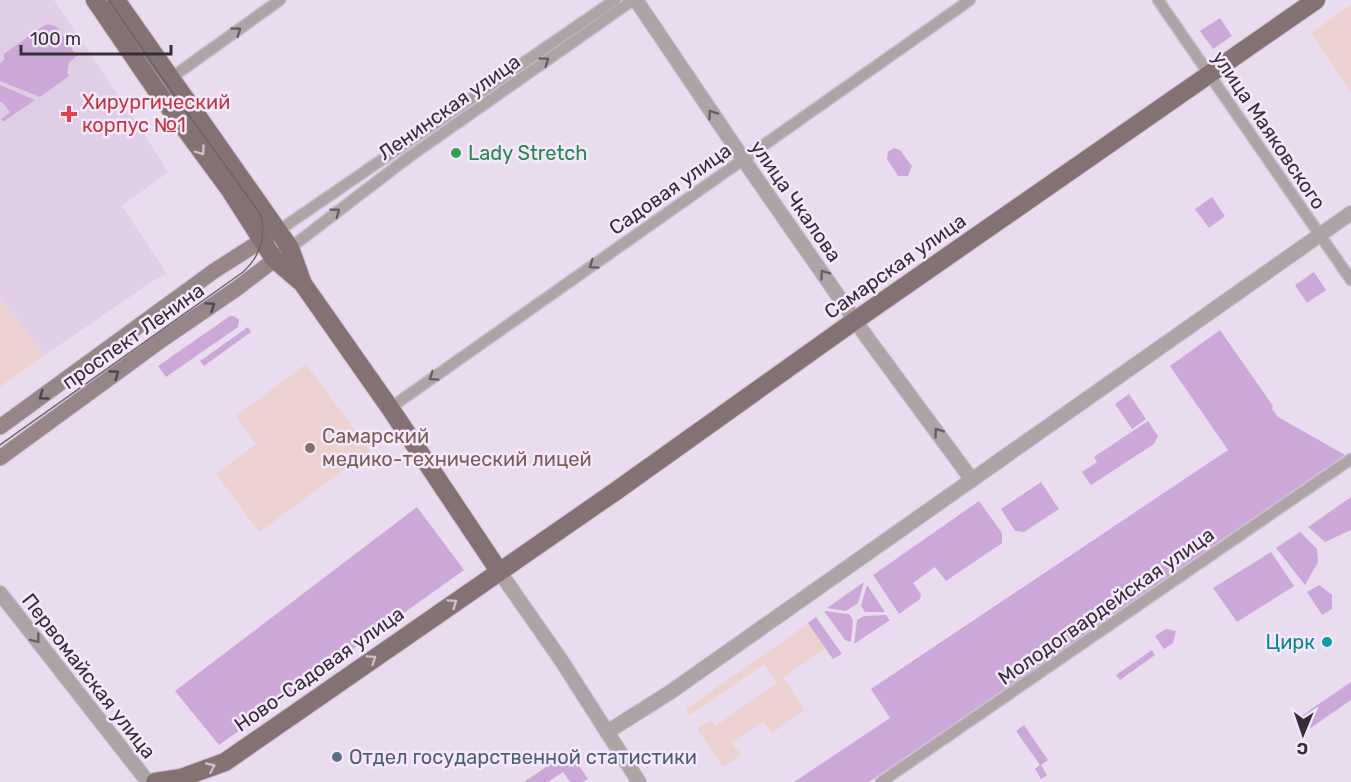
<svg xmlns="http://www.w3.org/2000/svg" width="1351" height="782" font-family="Rubik,sans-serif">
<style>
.built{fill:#e0cee6}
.education{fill:#ebd1cf}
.green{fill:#cca8d9}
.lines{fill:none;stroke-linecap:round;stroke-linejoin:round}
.minor-casing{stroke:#c6b9ca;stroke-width:13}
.tertiary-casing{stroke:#c6b9ca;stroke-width:16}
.secondary-casing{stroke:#c6b9ca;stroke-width:17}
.primary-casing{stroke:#c6b9ca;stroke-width:20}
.minor{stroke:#afa4a5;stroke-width:10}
.tertiary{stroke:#afa4a5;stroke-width:14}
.secondary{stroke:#968687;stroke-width:15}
.primary{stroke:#847172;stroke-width:18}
.tram{stroke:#6b636e;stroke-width:1.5}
.oneway{stroke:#655e62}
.oneway2{stroke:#cfbfcc}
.oneway3{stroke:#4c454a}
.health-dot{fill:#e0444e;stroke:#f7e9fd;stroke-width:2}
.leisure-dot{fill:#2e9e5b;stroke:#f7e9fd;stroke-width:2}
.education-dot{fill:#8d6e63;stroke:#f7e9fd;stroke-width:2}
.culture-dot{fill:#0f9aa8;stroke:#f7e9fd;stroke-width:2}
.service-dot{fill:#5c6f8a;stroke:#f7e9fd;stroke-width:2}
.labels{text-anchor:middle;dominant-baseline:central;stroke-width:5;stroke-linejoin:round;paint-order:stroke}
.health-label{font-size:20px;fill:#be3a42;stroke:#f7e9fd;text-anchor:start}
.street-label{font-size:20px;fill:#342f36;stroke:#f7e9fd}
.leisure-label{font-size:20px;fill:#27864d;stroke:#f7e9fd;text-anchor:start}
.education-label{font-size:20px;fill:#785e54;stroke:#f7e9fd;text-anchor:start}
.culture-label{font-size:20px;fill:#0d838f;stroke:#f7e9fd;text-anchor:end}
.service-label{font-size:20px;fill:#4e5e75;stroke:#f7e9fd;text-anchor:start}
</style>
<rect width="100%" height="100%" fill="#eadcef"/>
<path class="built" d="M0 0H54L135 120 168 172 122 206 167 274 159 277 45 355 0 298Z"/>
<g class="education">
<path d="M1351 5V93L1311 33Z"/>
<path d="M0 298 45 355 0 387Z"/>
<path d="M306 364 370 451 259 532 216 474 256 444 236 416Z"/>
<path d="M809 623 826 648 783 678 805 710 772 733 763 721 732 743 741 755 723 767 697 729 711 720 715 726 777 683 764 664 690 715 686 709Z"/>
</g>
<g class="green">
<path d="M1220 18 1232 36 1213 49 1200 31Z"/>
<path d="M48 24 56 26 77 56 69 62 67 73 69 76 40 97 0 81V63L4 60V54L43 26Z"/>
<path d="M0 85 35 100 3 122 1 119 10 112 2 102H0Z"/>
<path d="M894 148 900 150 912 166 908 176H898L887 159 888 152Z"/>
<path d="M1212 197 1225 216 1209 228 1195 209Z"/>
<path d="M1314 272 1326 290 1307 303 1295 285Z"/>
<path d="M230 316H234L239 320 238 327 166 377 158 366Z"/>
<path d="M248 327 251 332 204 366 200 361Z"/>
<path d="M1220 330 1273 406 1272 409 1278 417 1345 455 869 782H794L890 718 871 689 1228 450 1170 366Z"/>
<path d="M1129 394 1146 419 1132 429 1115 404Z"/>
<path d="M1148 421 1158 436 1154 444 1091 485 1082 472 1097 462 1094 457Z"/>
<path d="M1041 482 1059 509 1024 532 1015 531 1001 509Z"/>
<path d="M1351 497V530L1325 542 1308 527Z"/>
<path d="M979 501 1002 533V543L946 581 935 567 913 583 921 594 920 599 899 614 873 575Z"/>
<path d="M417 507 464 570 219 745 175 691Z"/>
<path d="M1300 532 1317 549 1318 562 1305 585 1276 548Z"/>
<path d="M1271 552 1294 586 1237 622 1213 588Z"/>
<path d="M864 582 858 603 846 611 827 608Z"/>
<path d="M867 585 885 612H865L861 606Z"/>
<path d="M1319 585 1332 595V609L1322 615 1307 592Z"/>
<path d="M824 611 849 614 853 620 851 642 845 640Z"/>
<path d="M886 615 890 620 854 644 857 620 864 616Z"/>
<path d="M816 617 842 654 833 659 808 623Z"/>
<path d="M1166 629 1176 631 1173 643 1164 649 1155 636Z"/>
<path d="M1152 650 1155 655 1120 680 1116 675Z"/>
<path d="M1351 682V700L1309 729 1300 717Z"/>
<path d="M1024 725 1048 760 1041 765 1047 775 1041 779 1035 769 1040 765 1016 731Z"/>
<path d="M569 751 588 779 583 782H570L563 772 548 782H524Z"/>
</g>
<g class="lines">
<g class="minor-casing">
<g id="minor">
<path d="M1158 0 1351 280"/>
<path d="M168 80 280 0"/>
<path d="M278 231 615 0"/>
<path d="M290 248 409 157 633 0"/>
<path d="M390 408 970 0"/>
<path d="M881 782 1351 459"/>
</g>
</g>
<g class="tertiary-casing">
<g id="tertiary">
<path d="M636 0 752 172 866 336 972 480"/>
<path d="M499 571 561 660 639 782"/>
<path d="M0 593 148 782"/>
<path d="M607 732 669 693 1351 213"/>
</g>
</g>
<g class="secondary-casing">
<g id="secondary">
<path d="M0 427 214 271 272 234"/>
<path d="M0 458 163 339 236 289 290 248"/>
</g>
</g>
<g class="primary-casing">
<g id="primary">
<path d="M95 0 155 88 230 190 274 259 302 283"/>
<path d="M116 0 278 231 290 248 303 284 390 408 499 571"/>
<path d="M155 782 181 778 225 762 616 491 843 329 1316 0"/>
</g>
</g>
<use href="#minor" class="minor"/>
<use href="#tertiary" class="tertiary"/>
<use href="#secondary" class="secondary"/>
<use href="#primary" class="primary"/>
<path class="tram" d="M0 445 243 272C260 257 268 233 259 212L165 82 109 0"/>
</g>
<defs><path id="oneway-chevron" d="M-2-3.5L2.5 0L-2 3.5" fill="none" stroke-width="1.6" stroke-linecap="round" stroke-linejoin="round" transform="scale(1.5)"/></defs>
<g class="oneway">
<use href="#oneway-chevron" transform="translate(237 31) rotate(-36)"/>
<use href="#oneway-chevron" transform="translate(545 61) rotate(-35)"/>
<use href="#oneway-chevron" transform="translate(712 114) rotate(-124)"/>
<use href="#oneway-chevron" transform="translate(336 212) rotate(-37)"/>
<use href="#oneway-chevron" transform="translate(593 265) rotate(145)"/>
<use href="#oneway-chevron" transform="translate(824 274) rotate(-125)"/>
<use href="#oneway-chevron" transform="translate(433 377) rotate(145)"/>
<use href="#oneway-chevron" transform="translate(938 432) rotate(-126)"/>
<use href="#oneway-chevron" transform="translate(36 639) rotate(52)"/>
</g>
<g class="oneway2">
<use href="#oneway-chevron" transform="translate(201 151) rotate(54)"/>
<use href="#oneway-chevron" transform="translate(453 603) rotate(-34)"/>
<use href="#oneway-chevron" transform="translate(372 659) rotate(-35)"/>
<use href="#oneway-chevron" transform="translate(211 767) rotate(-23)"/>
</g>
<g class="oneway3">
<use href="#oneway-chevron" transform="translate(211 306) rotate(-34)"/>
<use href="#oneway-chevron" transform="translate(115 374) rotate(-36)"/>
<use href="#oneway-chevron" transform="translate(43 396) rotate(144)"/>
</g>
<path class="health-dot" d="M66 105h6v6h6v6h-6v6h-6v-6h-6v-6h6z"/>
<circle class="leisure-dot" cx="456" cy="153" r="6"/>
<circle class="education-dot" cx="310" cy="448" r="6"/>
<circle class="culture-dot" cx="1327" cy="642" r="6"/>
<circle class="service-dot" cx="337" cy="757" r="6"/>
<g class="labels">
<g class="health-label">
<text x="82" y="102">Хирургический<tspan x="82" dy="23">корпус №1</tspan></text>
</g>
<g class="street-label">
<text transform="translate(449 107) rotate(-35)">Ленинская улица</text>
<text transform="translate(1269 130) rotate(56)">улица Маяковского</text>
<text transform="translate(670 189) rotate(-35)">Садовая улица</text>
<text transform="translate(796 201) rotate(55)">улица Чкалова</text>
<text transform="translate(895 266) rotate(-35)">Самарская улица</text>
<text transform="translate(133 336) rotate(-35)">проспект Ленина</text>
<text transform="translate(1106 606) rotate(-35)">Молодогвардейская улица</text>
<text transform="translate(319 669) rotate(-35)">Ново-Садовая улица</text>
<text transform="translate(89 676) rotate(52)">Первомайская улица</text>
</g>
<g class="leisure-label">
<text x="468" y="153">Lady Stretch</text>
</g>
<g class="education-label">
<text x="322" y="436">Самарский<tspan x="322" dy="23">медико-технический лицей</tspan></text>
</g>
<g class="culture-label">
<text x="1315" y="642">Цирк</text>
</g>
<g class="service-label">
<text x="349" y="757">Отдел государственной статистики</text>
</g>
</g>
<g transform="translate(1303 734) rotate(182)" stroke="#f7e9fd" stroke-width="4.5" paint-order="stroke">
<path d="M0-4.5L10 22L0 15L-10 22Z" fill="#342f36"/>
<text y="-9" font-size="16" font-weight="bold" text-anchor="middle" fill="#342f36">С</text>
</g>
<path d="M21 45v9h150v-9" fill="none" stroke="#342f36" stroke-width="3"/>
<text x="30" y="45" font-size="18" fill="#342f36" stroke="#f7e9fd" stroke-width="4.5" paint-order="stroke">100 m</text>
</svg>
